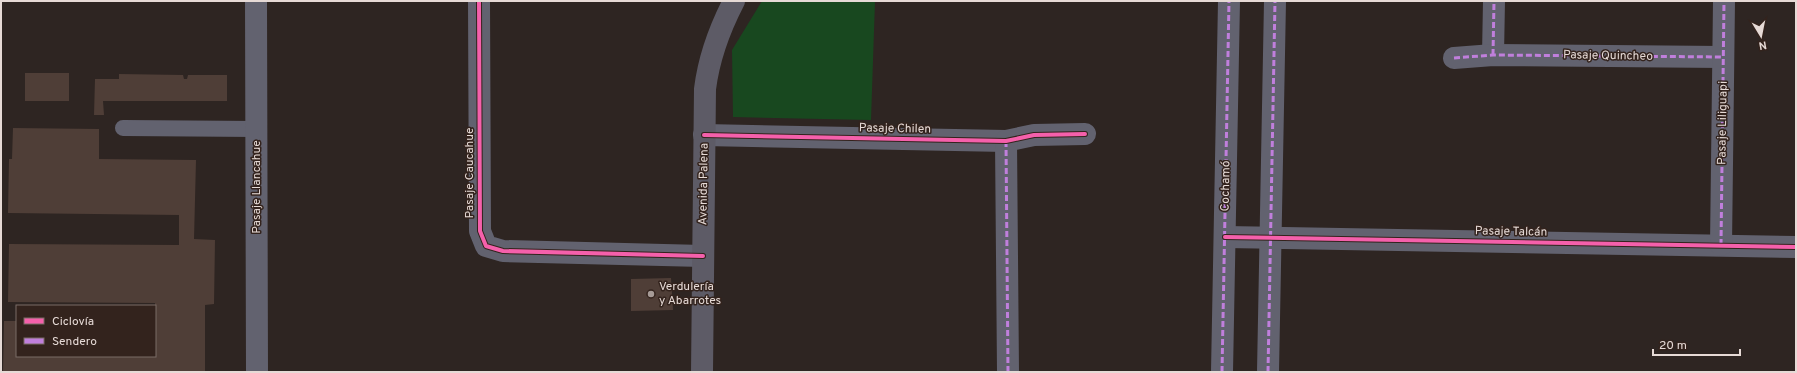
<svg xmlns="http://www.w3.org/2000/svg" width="1797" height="373" font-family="Overpass,sans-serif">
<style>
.green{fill:#18481f}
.building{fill:#4f3e37}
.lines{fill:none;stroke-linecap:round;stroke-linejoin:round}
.lane{stroke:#62626f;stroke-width:16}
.street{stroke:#62626f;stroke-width:22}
.secondary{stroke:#5d5b66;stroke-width:22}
.quiet{stroke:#c07fdc;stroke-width:3;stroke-dasharray:6 3;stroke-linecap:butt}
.cycleway-casing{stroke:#33231d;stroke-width:6}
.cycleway{stroke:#f560ab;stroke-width:4}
.poi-dot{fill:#a69b97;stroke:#33231d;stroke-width:1.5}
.labels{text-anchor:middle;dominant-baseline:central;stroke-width:3;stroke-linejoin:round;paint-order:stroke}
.street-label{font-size:12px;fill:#e6dad6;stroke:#33231d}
.poi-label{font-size:12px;fill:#e6dad6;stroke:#33231d;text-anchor:start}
</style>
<rect width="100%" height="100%" fill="#2e2522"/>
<path class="green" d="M762 1H875L871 120 733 117 732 50Z"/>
<g class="building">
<rect x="25" y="73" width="44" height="28"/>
<path d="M119 74 183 75 184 79H187L188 75H227V101H103L104 115H94L95 79H119Z"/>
<path d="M13 128 99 129V159L196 160 194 239 215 240 214 304 205 305V372H3L4 321H17V356H155V303L8 302 9 244 179 245V215L8 213 9 159H12Z"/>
<path d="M671 278 673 310 631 311V279Z"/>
</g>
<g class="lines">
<path class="lane" d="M123 128 257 129"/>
<g class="street">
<path d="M256 1 257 372"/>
<path d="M479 1 480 231 486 246 503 251 703 256"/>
<path d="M1493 55 1494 1"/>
<path d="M1454 58 1493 55 1723 57"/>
<path d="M704 135 1006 141 1034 135 1085 134"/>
<path d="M1006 141 1008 372"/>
<path d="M1225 237 1796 247"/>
<path d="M1721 245 1724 1"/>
<path d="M1222 372 1229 1"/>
<path d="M1268 372 1275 1"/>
</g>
<path class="secondary" d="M702 372 705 89C709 57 719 30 734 1"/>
<g class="quiet">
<path d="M1493 55 1494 1"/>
<path d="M1454 58 1493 55 1723 57"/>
<path d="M1006 141 1008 372"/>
<path d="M1721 245 1724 1"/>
<path d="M1222 372 1229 1"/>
<path d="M1268 372 1275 1"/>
</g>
<g class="cycleway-casing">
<g id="cycleway">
<path d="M479 1 480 231 486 246 503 251 703 256"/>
<path d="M704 135 1006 141 1034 135 1085 134"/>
<path d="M1225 237 1796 247"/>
</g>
</g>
<use href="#cycleway" class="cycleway"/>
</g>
<circle class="poi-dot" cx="651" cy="294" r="4"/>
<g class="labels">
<g class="street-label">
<text transform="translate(1608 56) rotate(1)">Pasaje Quincheo</text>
<text transform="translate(1723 123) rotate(-89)">Pasaje Liliguapi</text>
<text transform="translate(895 129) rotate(1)">Pasaje Chilen</text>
<text transform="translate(470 173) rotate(-90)">Pasaje Caucahue</text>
<text transform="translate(704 184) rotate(-89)">Avenida Palena</text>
<text transform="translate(1226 186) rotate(-89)">Cochamó</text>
<text transform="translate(257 187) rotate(-90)">Pasaje Llancahue</text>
<text transform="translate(1511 232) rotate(1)">Pasaje Talcán</text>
</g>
<g class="poi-label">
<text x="659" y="287">Verdulería<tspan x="659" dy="14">y Abarrotes</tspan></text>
</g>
</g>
<rect width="1797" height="373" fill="none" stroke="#e6dad6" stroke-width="4"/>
<rect x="16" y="305" width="140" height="52" fill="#33231d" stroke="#7b6c67"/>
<rect x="24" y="318" width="20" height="6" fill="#f560ab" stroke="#7b6c67"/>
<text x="52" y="325" font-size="12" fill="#e6dad6">Ciclovía</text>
<rect x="24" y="338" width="20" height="6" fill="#c07fdc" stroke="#7b6c67"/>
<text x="52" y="345" font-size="12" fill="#e6dad6">Sendero</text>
<g transform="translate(1761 36) rotate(170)" stroke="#33231d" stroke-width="3" paint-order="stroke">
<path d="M0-3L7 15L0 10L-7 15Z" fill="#e6dad6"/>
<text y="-6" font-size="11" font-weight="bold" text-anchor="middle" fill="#e6dad6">N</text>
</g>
<path d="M1653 349v6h87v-6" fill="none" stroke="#e6dad6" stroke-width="2"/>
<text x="1659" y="349" font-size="12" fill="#e6dad6" stroke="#33231d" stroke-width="3" paint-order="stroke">20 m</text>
</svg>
